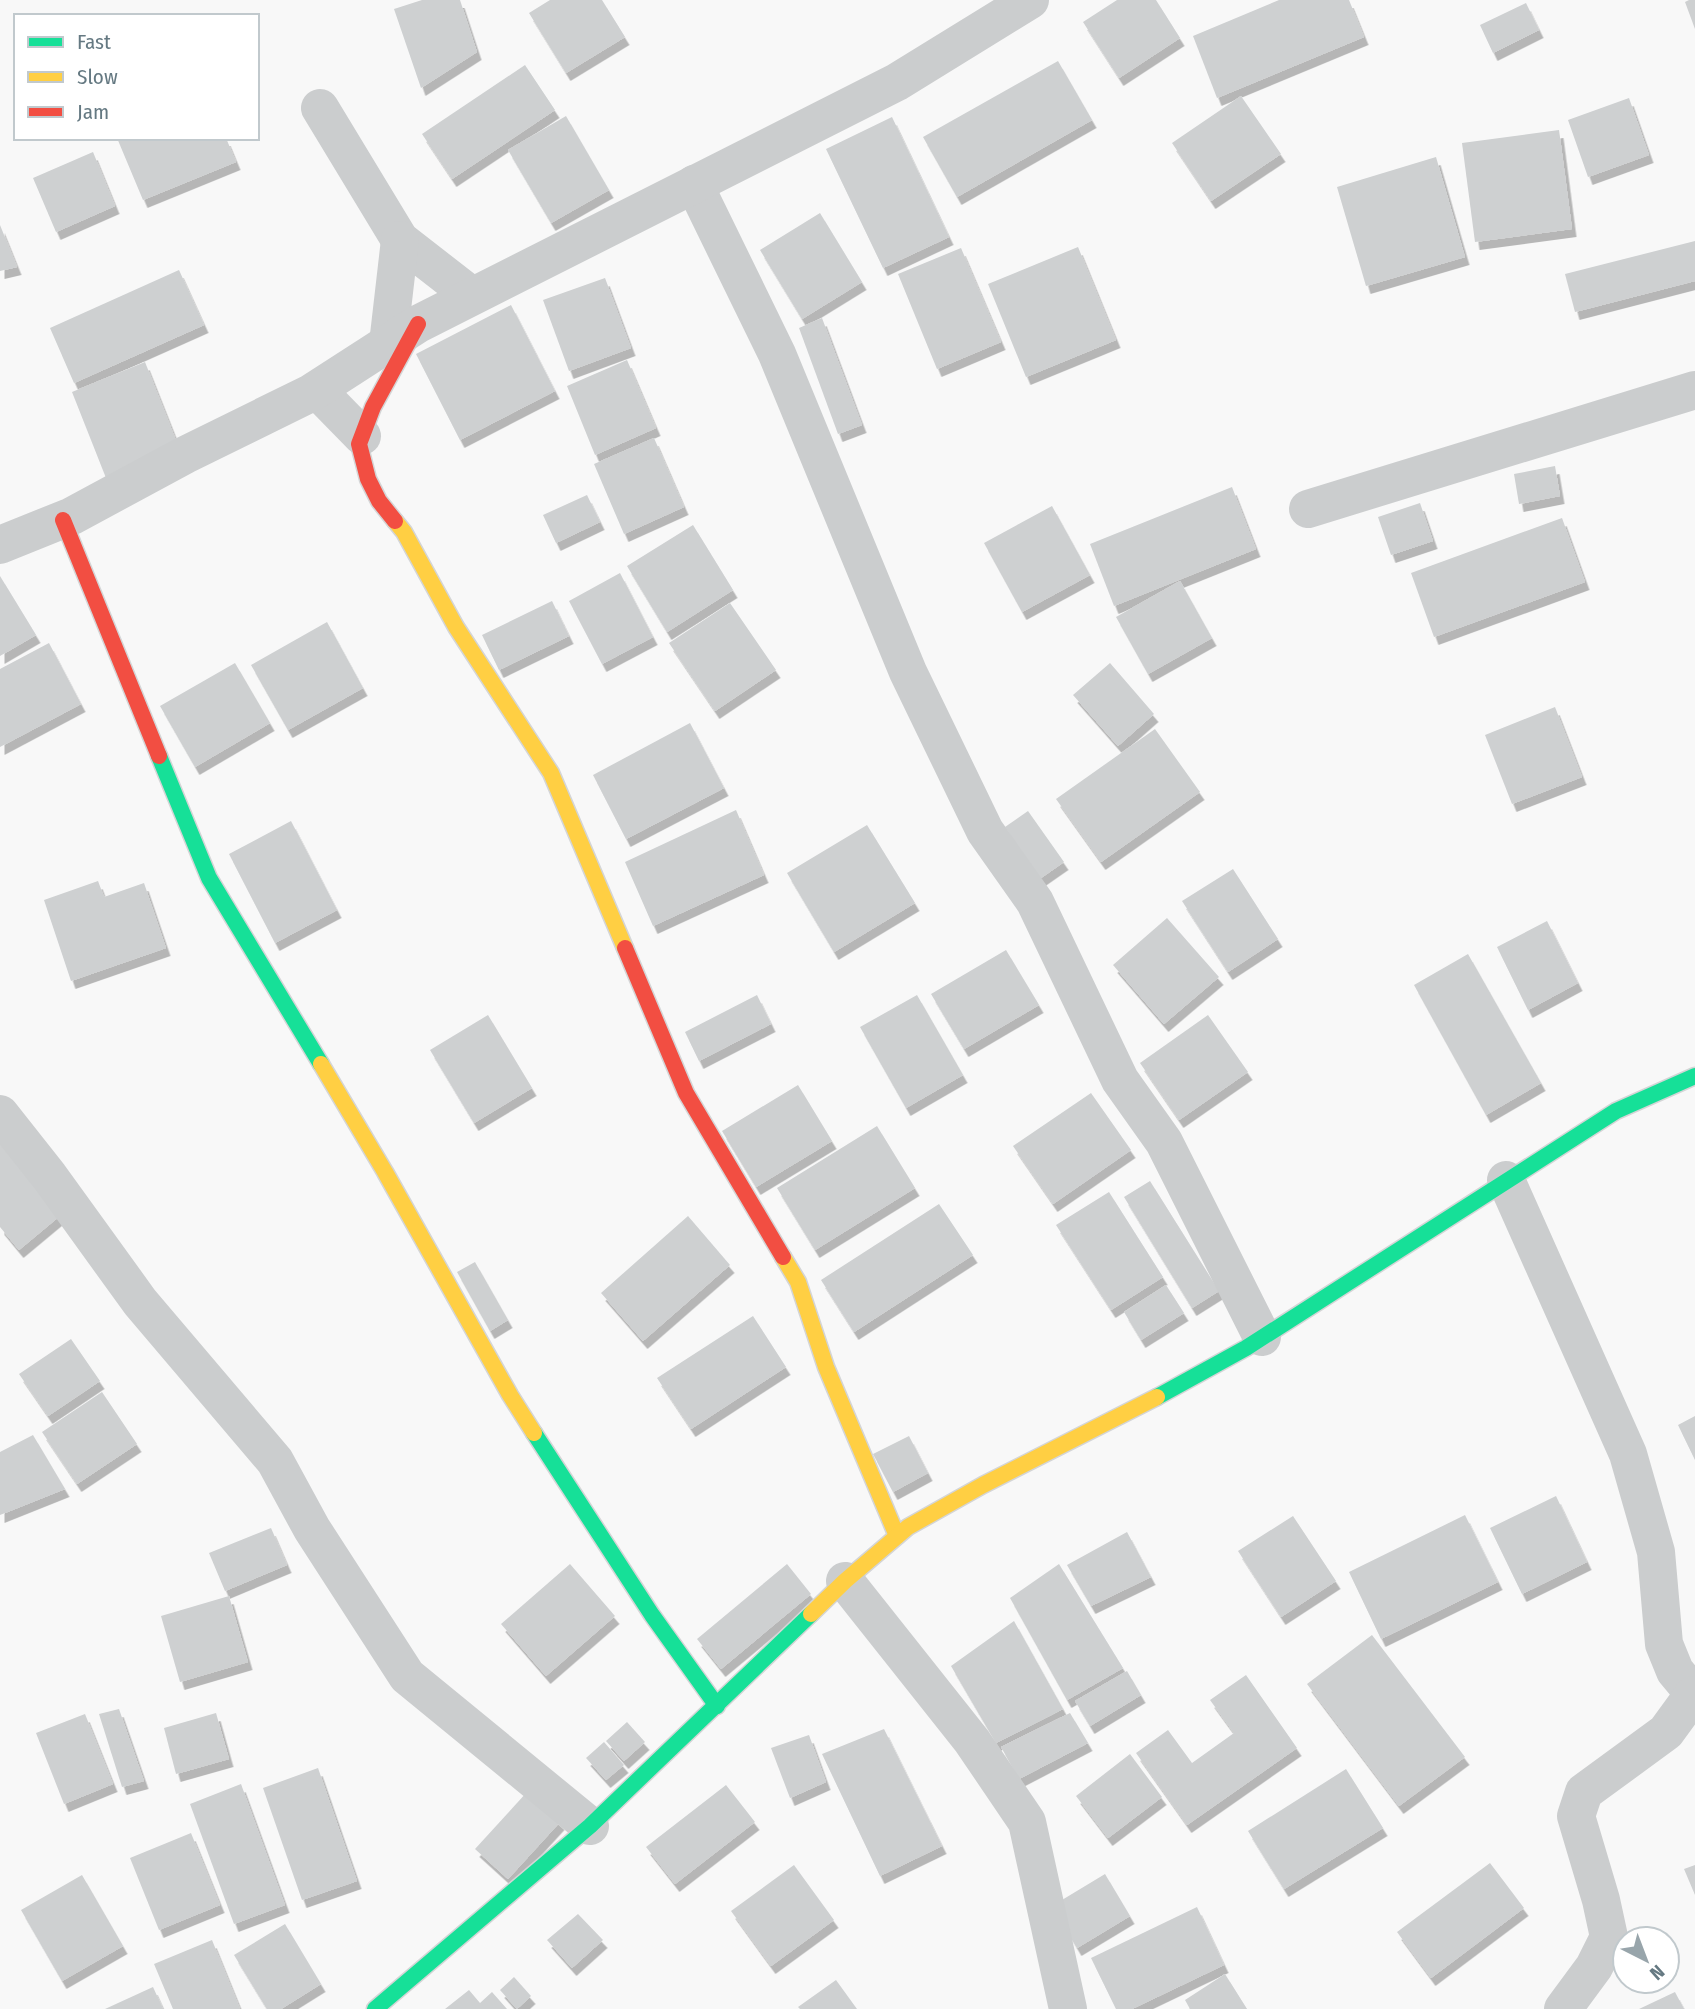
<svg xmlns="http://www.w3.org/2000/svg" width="1695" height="2009" font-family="'Fira Sans Condensed',sans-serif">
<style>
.building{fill:#ced0d1;filter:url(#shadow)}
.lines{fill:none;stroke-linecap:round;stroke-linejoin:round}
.fast-casing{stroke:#d4d5d6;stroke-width:19}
.slow-casing{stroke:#d4d5d6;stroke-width:19}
.jam-casing{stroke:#d4d5d6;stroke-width:19}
.street{stroke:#cbcdce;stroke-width:38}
.fast{stroke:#16e098;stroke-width:16}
.slow{stroke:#ffcf43;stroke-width:16}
.jam{stroke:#f24e42;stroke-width:16}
</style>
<defs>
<filter id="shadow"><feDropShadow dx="4.5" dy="8" stdDeviation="0" flood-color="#0004"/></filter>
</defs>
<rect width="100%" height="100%" fill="#f8f8f8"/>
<g class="building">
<path d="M422 0H460L477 52 421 88 394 9Z"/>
<path d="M550 0H602L625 37 566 73 529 13Z"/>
<path d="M1117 0H1156L1180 38 1119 78 1083 22Z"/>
<path d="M1279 0H1349L1364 37 1217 98 1193 36Z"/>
<path d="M1689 0H1695V29L1685 2Z"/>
<path d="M1526 3 1539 30 1493 53 1480 25Z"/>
<path d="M1058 61 1092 120 957 197 923 137Z"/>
<path d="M525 65 555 110 452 179 422 134Z"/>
<path d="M1241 96 1281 154 1211 201 1172 143Z"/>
<path d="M1629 98 1649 155 1588 177 1568 120Z"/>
<path d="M566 116 609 190 551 223 508 150Z"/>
<path d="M892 117 949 237 883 268 826 149Z"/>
<path d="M1559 130 1572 229 1475 242 1462 143Z"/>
<path d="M117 138H226L236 162 143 200Z"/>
<path d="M93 152 115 206 56 232 33 178Z"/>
<path d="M1436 157 1465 257 1366 286 1337 187Z"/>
<path d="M820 213 862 282 802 319 760 250Z"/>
<path d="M0 225 17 267 0 271Z"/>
<path d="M1695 241V281L1575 312 1565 274Z"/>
<path d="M1078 247 1116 340 1026 377 988 284Z"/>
<path d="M961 248 1001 342 937 369 898 274Z"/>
<path d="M179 270 204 325 74 383 50 328Z"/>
<path d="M605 278 631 348 569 371 543 300Z"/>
<path d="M511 305 555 391 460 440 416 354Z"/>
<path d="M822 318 862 425 838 434 799 328Z"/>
<path d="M627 360 656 428 595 455 567 386Z"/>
<path d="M145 362 179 448 106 478 72 392Z"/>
<path d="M654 438 684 507 624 534 594 464Z"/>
<path d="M1555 466 1560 496 1519 504 1514 474Z"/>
<path d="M1232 487 1256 549 1114 606 1090 544Z"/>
<path d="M587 495 600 522 556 543 543 515Z"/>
<path d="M1420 503 1433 541 1391 555 1378 517Z"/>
<path d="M1052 506 1090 575 1022 612 984 543Z"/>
<path d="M1562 518 1585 582 1434 637 1411 573Z"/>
<path d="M693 525 733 590 667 632 627 566Z"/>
<path d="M620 573 653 637 602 664 569 601Z"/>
<path d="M0 576 36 635 0 656Z"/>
<path d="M1180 581 1212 638 1148 674 1116 617Z"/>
<path d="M552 601 569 636 499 670 482 635Z"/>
<path d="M730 603 776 670 715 711 669 643Z"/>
<path d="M327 622 363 688 288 730 251 665Z"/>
<path d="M49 643 81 704 0 747V669Z"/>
<path d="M235 663 270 723 195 767 160 706Z"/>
<path d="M1110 663 1154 714 1118 746 1073 695Z"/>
<path d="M1555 707 1582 777 1512 804 1485 735Z"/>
<path d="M690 723 724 788 626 839 593 775Z"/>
<path d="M1155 729 1200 792 1101 862 1056 799Z"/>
<path d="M736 810 764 875 653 926 625 862Z"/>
<path d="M1028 811 1064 862 1041 878 1005 827Z"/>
<path d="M291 821 337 910 275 943 229 854Z"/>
<path d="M867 825 915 903 834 952 787 873Z"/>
<path d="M1233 869 1278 939 1228 972 1182 901Z"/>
<path d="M98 881 104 897 144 883 166 948 71 981 44 900Z"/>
<path d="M1167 918 1219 977 1164 1024 1113 965Z"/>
<path d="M1547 921 1578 983 1528 1010 1497 947Z"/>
<path d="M1006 950 1039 1005 964 1049 931 994Z"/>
<path d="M1468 954 1541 1083 1486 1115 1414 985Z"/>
<path d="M757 995 771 1024 699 1061 685 1032Z"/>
<path d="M917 995 963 1075 906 1108 860 1027Z"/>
<path d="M488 1015 532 1088 474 1123 430 1050Z"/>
<path d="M1208 1015 1248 1072 1179 1120 1140 1063Z"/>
<path d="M798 1085 832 1141 756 1187 722 1131Z"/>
<path d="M1091 1093 1131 1150 1053 1204 1013 1146Z"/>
<path d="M877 1126 915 1188 815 1250 777 1188Z"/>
<path d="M0 1139 61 1215 19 1250 0 1227Z"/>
<path d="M1150 1181 1219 1291 1192 1308 1124 1197Z"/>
<path d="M1109 1192 1163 1277 1111 1310 1056 1225Z"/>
<path d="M939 1204 973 1255 854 1332 821 1280Z"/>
<path d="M688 1216 730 1265 643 1341 601 1293Z"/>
<path d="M475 1262 508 1320 490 1331 457 1272Z"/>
<path d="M1166 1285 1184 1313 1141 1340 1124 1312Z"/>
<path d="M753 1316 786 1367 691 1429 657 1378Z"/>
<path d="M71 1339 100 1381 48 1416 19 1374Z"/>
<path d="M102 1392 137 1444 77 1484 42 1432Z"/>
<path d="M1695 1416V1460L1678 1425Z"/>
<path d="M33 1435 65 1489 0 1515V1452Z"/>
<path d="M909 1436 928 1473 893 1492 873 1454Z"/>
<path d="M1556 1496 1587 1562 1522 1594 1490 1528Z"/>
<path d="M1465 1515 1498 1582 1381 1639 1349 1572Z"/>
<path d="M1293 1516 1336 1581 1281 1617 1238 1551Z"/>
<path d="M271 1528 287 1565 225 1591 209 1553Z"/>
<path d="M1127 1532 1151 1577 1091 1606 1067 1565Z"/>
<path d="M570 1564 615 1616 546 1676 501 1624Z"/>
<path d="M787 1564 811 1594 721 1669 697 1639Z"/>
<path d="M1059 1564 1123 1668 1067 1700 1010 1598Z"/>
<path d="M229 1596 248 1662 180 1682 161 1616Z"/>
<path d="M1014 1621 1063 1709 996 1743 951 1666Z"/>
<path d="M1372 1635 1465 1757 1399 1806 1307 1684Z"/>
<path d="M1127 1671 1141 1695 1090 1726 1075 1701Z"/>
<path d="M1246 1675 1297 1748 1187 1825 1136 1753 1168 1730 1192 1763 1234 1733 1210 1700Z"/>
<path d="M119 1709 144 1781 122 1787 99 1714Z"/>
<path d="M216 1713 229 1759 176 1774 164 1728Z"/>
<path d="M1070 1713 1088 1743 1019 1779 1001 1747Z"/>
<path d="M85 1714 113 1784 64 1804 36 1733Z"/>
<path d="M627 1722 645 1742 624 1761 606 1741Z"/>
<path d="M884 1729 942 1846 880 1876 822 1754Z"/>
<path d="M809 1735 826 1782 790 1798 771 1748Z"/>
<path d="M604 1742 624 1765 606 1780 586 1758Z"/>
<path d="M1130 1754 1162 1797 1108 1838 1076 1796Z"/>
<path d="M318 1768 357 1881 302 1900 263 1788Z"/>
<path d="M1346 1769 1383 1828 1284 1889 1248 1831Z"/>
<path d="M241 1784 285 1905 234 1924 190 1804Z"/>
<path d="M726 1785 755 1822 675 1884 646 1847Z"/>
<path d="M527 1792 560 1822 508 1879 475 1849Z"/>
<path d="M191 1833 220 1905 159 1930 130 1858Z"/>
<path d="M1490 1863 1524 1908 1431 1978 1397 1932Z"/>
<path d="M794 1865 834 1920 771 1966 731 1911Z"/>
<path d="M1695 1865V1895L1684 1869Z"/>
<path d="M1105 1874 1130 1916 1077 1948 1052 1906Z"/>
<path d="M82 1875 123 1946 62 1981 21 1910Z"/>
<path d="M1197 1907 1224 1965 1132 2009H1116L1091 1958Z"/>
<path d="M578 1914 603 1940 572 1968 547 1940Z"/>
<path d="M285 1924 321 1984 281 2009H267L234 1955Z"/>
<path d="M212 1940 240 2009H173L154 1964Z"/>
<path d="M1225 1974 1247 2009H1190L1185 2000Z"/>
<path d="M514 1977 531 1996 517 2009 500 1990Z"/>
<path d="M836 1980 857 2009H800L798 2007Z"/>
<path d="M153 1987 163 2009H105Z"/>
<path d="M469 1990 480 2003 492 1992 507 2009H445Z"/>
<path d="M1675 1992 1684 2009H1639Z"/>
</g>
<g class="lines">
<g class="fast-casing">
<g id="fast">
<path d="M159 756 209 878 321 1064"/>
<path d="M1157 1397 1246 1348 1616 1111 1695 1076"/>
<path d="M534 1433 652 1615 717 1706"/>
<path d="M375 2009 590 1826 811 1614"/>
</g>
</g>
<g class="slow-casing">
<g id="slow">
<path d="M395 521 404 532 456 627 551 773 625 948"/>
<path d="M321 1064 385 1172 510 1395 534 1433"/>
<path d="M783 1257 798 1282 826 1367 897 1536"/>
<path d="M811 1614 845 1581 908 1527 983 1485 1157 1397"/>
</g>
</g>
<g class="jam-casing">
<g id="jam">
<path d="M63 520 159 756"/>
<path d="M395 521 379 501 368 479 359 444 373 407 418 324"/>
<path d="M625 948 686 1093 783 1257"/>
</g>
</g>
<g class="street">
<path d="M320 108 400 240 472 296"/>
<path d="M694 184 777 354 908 672 985 831 1035 902 1120 1080 1164 1142 1262 1337"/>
<path d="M388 344 400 240"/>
<path d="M317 390 362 436"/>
<path d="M1308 509 1695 390"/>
<path d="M0 545 72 516 185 455 311 393 418 324 897 82 1030 0"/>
<path d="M0 1114 49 1176 140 1302 275 1461 312 1529 407 1676 590 1826"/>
<path d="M1506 1180 1628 1454 1656 1552 1664 1644 1675 1671 1695 1695"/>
<path d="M845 1581 972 1741 1027 1822 1068 2009"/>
<path d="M1563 2009 1594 1967 1609 1937 1601 1900 1576 1816 1584 1792 1666 1732 1693 1695"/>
</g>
<use href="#fast" class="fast"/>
<use href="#slow" class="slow"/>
<use href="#jam" class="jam"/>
</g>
<rect x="14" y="14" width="245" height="126" fill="#ffffff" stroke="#c1c9cd" stroke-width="2"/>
<rect x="28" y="37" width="35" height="10" fill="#16e098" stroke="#c1c9cd" stroke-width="2"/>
<text x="77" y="49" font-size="21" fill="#657982">Fast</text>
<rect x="28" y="72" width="35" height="10" fill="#ffcf43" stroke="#c1c9cd" stroke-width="2"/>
<text x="77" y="84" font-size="21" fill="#657982">Slow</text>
<rect x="28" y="107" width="35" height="10" fill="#f24e42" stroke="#c1c9cd" stroke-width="2"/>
<text x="77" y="119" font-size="21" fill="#657982">Jam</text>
<g transform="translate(1646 1960) rotate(138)"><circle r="33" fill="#ffffff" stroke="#c1c9cd" stroke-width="2"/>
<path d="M0-5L12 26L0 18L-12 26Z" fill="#98a5ab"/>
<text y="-10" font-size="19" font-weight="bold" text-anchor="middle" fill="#657982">N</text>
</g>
</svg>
